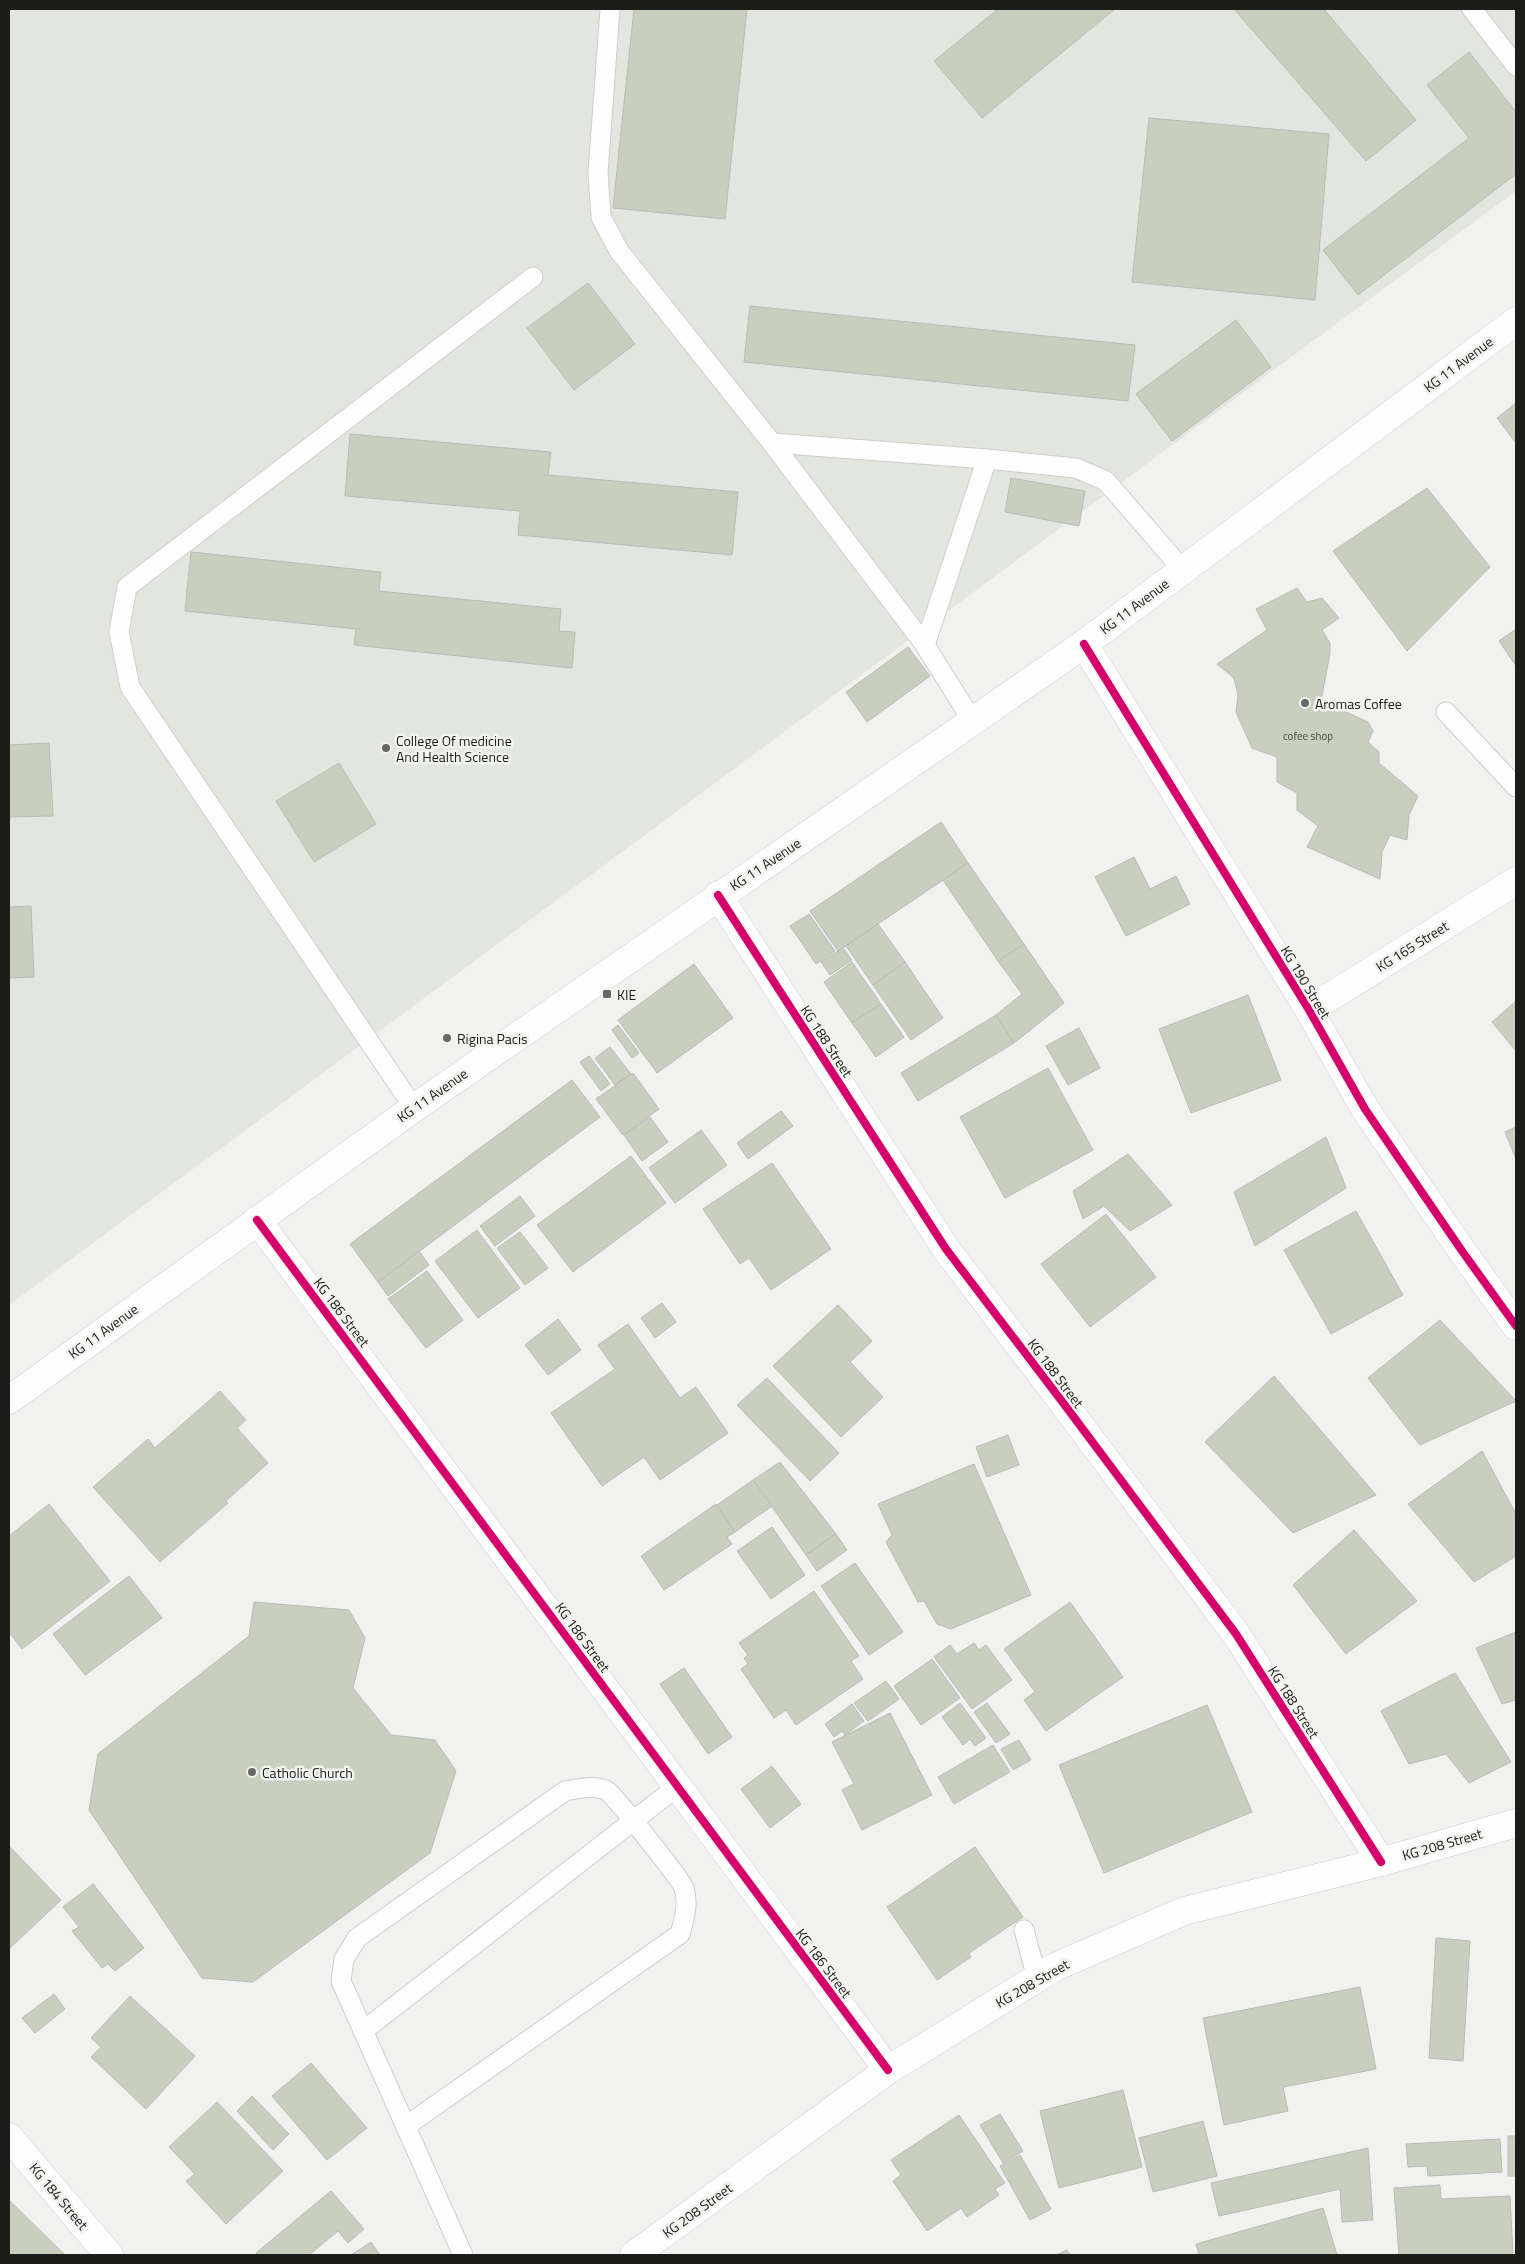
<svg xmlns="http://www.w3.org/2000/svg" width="1525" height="2264" font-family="'Titillium Web',sans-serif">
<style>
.built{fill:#e3e6de}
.building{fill:#c9cfbe;stroke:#b9bab8}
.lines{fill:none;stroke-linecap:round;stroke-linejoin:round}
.service-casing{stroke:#cdcecc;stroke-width:21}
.minor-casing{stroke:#cdcecc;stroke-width:29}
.tertiary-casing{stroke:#cdcecc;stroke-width:29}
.secondary-casing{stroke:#cdcecc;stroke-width:29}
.service{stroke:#fdfdfd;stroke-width:19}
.minor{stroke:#fdfdfd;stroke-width:28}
.tertiary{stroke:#fdfdfd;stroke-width:28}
.secondary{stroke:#fdfdfd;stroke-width:28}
.cycleway-casing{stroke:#f1f3ee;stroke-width:11}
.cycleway{stroke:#d6006c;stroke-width:8}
.poi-dot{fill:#676865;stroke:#f1f3ee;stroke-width:2}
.labels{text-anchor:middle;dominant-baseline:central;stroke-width:5;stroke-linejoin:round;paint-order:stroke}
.number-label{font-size:11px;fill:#474a44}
.street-label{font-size:14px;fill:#1c1d1b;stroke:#f1f3ee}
.poi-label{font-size:14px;fill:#1c1d1b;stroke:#f1f3ee;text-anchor:start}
</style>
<rect width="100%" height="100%" fill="#f1f2ef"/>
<path class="built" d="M9 9H1516V191L9 1305Z"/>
<g class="building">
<path d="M634 9H747L725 219 613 208Z"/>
<path d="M998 9H1115L982 118 934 61Z"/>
<path d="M1234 9H1324L1416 120 1366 161Z"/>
<path d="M1469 52 1516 112V174L1358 295 1323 250 1469 138 1427 85Z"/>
<path d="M1149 118 1329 134 1315 300 1132 282Z"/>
<path d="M588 283 635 344 574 390 527 328Z"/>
<path d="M750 306 1135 345 1128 401 744 362Z"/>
<path d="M1236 320 1271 367 1172 441 1136 394Z"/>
<path d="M1516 403V443L1497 418Z"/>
<path d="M350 434 551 452 548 475 738 492 732 555 518 535 520 511 345 496Z"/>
<path d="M1011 478 1085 491 1079 526 1005 512Z"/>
<path d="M1427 488 1490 567 1407 651 1333 551Z"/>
<path d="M191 552 381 572 379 591 561 609 559 631 575 632 572 668 354 645 356 629 185 611Z"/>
<path d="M1297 588 1307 602 1322 598 1339 618 1322 630 1330 643V653L1321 701 1368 722 1373 731 1368 742 1379 752V763L1418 796 1409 815 1407 840 1390 835 1382 852 1380 879 1307 847 1318 826 1297 810V793L1277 782V757L1252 748 1236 712 1238 695 1234 678 1217 664 1267 630 1256 609Z"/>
<path d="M1516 629V666L1499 641Z"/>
<path d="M908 647 930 676 867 722 846 692Z"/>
<path d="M49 743 53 816 9 817V745Z"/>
<path d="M339 763 376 824 314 862 276 801Z"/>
<path d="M941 822 968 863 838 951 810 911Z"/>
<path d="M1134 857 1150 889 1176 876 1190 904 1126 936 1095 877Z"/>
<path d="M968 863 1024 944 998 961 943 880Z"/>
<path d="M31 906 34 977 9 978V907Z"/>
<path d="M809 914 835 951 816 964 790 926Z"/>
<path d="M878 924 905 962 873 985 846 946Z"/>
<path d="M1024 944 1064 1003 1014 1043 996 1015 1022 994 998 961Z"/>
<path d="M843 948 852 960 830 975 821 962Z"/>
<path d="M852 962 881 1004 852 1023 824 982Z"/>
<path d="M905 962 943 1018 911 1040 873 985Z"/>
<path d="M694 964 733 1018 657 1073 618 1020Z"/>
<path d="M1248 995 1281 1080 1191 1113 1159 1029Z"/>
<path d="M1516 1001V1051L1492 1022Z"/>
<path d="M881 1004 904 1037 876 1057 852 1023Z"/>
<path d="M996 1015 1014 1043 918 1101 901 1073Z"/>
<path d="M618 1025 639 1053 632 1058 612 1030Z"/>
<path d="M1079 1028 1100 1068 1068 1085 1046 1046Z"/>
<path d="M610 1047 631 1074 615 1085 595 1058Z"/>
<path d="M589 1056 610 1084 601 1091 580 1062Z"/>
<path d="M1048 1068 1093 1150 1005 1198 960 1117Z"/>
<path d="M633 1073 659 1109 623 1135 596 1099Z"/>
<path d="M572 1080 600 1117 378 1282 350 1244Z"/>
<path d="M781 1111 793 1126 748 1159 737 1143Z"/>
<path d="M650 1117 668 1142 642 1161 624 1135Z"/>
<path d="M1516 1127V1159L1505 1132Z"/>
<path d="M701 1130 727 1165 675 1203 649 1168Z"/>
<path d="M1326 1137 1346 1188 1255 1246 1234 1192Z"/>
<path d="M1128 1154 1172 1205 1130 1231 1104 1206 1083 1219 1073 1191Z"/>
<path d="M631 1156 666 1203 573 1272 537 1225Z"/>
<path d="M772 1163 831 1249 771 1290 749 1258 740 1264 703 1209Z"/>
<path d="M520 1196 535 1216 495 1246 480 1226Z"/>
<path d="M1356 1211 1403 1295 1331 1334 1284 1250Z"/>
<path d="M1106 1214 1156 1277 1090 1327 1041 1264Z"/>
<path d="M477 1230 520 1288 478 1318 435 1261Z"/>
<path d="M520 1232 548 1268 525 1285 497 1248Z"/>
<path d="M419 1251 429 1265 388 1296 378 1282Z"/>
<path d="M427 1271 463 1320 426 1348 388 1299Z"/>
<path d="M662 1303 676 1322 655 1338 641 1318Z"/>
<path d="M838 1305 872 1341 850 1362 883 1397 841 1437 773 1366Z"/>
<path d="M558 1319 581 1350 548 1375 525 1345Z"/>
<path d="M1440 1320 1516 1401 1420 1445 1368 1378Z"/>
<path d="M628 1324 680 1398 696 1387 728 1433 660 1480 644 1457 602 1486 551 1413 615 1369 598 1345Z"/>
<path d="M1274 1376 1376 1495 1293 1533 1205 1442Z"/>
<path d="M767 1378 839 1453 810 1481 737 1405Z"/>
<path d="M220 1391 246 1420 237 1428 268 1463 226 1501 228 1503 160 1562 93 1487 148 1439 155 1448Z"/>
<path d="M1008 1435 1019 1465 987 1477 976 1447Z"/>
<path d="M1482 1451 1516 1514V1556L1474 1582 1408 1504Z"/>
<path d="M780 1462 836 1534 806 1555 753 1480Z"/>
<path d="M974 1464 1031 1595 951 1629 937 1624 924 1601 918 1602 886 1542 892 1535 878 1504Z"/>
<path d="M753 1480 772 1506 735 1532 717 1505Z"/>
<path d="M49 1504 110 1581 22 1649 9 1632V1536Z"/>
<path d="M716 1504 735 1532 727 1537 732 1544 664 1590 641 1556Z"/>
<path d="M772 1527 805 1575 771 1599 737 1551Z"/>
<path d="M1354 1530 1417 1601 1346 1654 1293 1585Z"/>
<path d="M836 1534 847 1550 817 1571 806 1555Z"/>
<path d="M855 1563 903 1632 869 1655 821 1586Z"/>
<path d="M129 1576 162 1618 85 1675 53 1634Z"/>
<path d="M814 1591 859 1656 851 1661 863 1679 796 1725 786 1710 774 1718 741 1669 748 1664 744 1658 748 1655 739 1643Z"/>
<path d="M254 1602 349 1610 365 1638 353 1688 391 1735 435 1740 456 1771 430 1853 253 1982 202 1978 89 1810 98 1754 249 1636Z"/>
<path d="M1070 1602 1123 1677 1046 1731 1024 1700 1035 1692 1004 1649Z"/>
<path d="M1516 1632V1700L1502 1704 1476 1648Z"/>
<path d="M974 1643 979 1650 986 1645 1012 1680 972 1709 934 1657 950 1645 957 1654Z"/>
<path d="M932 1659 960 1698 921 1725 894 1686Z"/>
<path d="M684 1668 732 1737 708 1754 660 1684Z"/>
<path d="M1455 1673 1511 1762 1469 1783 1446 1754 1409 1764 1381 1711Z"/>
<path d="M886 1681 899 1699 868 1721 854 1703Z"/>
<path d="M960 1703 986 1738 975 1746 970 1739 963 1745 942 1717Z"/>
<path d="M987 1703 1010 1734 996 1743 974 1712Z"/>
<path d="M852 1704 864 1721 845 1735 842 1731 834 1737 825 1724Z"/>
<path d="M1207 1705 1252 1812 1104 1873 1059 1765Z"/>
<path d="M890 1713 932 1795 862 1830 842 1790 854 1784 832 1742Z"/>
<path d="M1019 1740 1031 1760 1013 1770 1001 1749Z"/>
<path d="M993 1745 1010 1772 954 1804 938 1777Z"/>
<path d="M772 1766 801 1804 770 1828 741 1789Z"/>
<path d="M9 1846 61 1900 9 1949Z"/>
<path d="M975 1847 1023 1917 969 1953 971 1957 937 1980 887 1907Z"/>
<path d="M93 1884 144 1948 115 1971 108 1964 102 1968 72 1931 79 1927 63 1907Z"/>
<path d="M1436 1938 1470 1941 1463 2061 1429 2058Z"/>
<path d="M1360 1987 1376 2069 1283 2087 1288 2111 1224 2125 1203 2018Z"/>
<path d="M54 1994 65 2009 35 2033 22 2018Z"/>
<path d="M130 1996 195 2056 146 2109 91 2057 101 2047 91 2038Z"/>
<path d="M311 2063 367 2128 327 2160 272 2096Z"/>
<path d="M1123 2090 1142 2167 1059 2188 1040 2111Z"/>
<path d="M252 2096 289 2134 273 2150 237 2111Z"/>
<path d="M217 2102 283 2171 226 2224 186 2181 195 2174 169 2147Z"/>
<path d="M1000 2114 1023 2151 1003 2163 980 2125Z"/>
<path d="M959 2115 1005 2183 995 2189 999 2195 967 2217 961 2208 927 2231 893 2181 901 2175 891 2160Z"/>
<path d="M1203 2121 1217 2176 1153 2192 1139 2138Z"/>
<rect x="1508" y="2136" width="8" height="40"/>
<path d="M1500 2139 1502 2172 1428 2176 1427 2166 1408 2167 1406 2144Z"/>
<path d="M1368 2148 1373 2220 1342 2222 1340 2189 1219 2216 1211 2183Z"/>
<path d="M1020 2155 1051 2209 1030 2220 1000 2166Z"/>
<path d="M1440 2185 1441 2199 1510 2196 1513 2255H1399L1394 2188Z"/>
<path d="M331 2191 364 2229 348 2243 338 2231 309 2255H258L256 2253Z"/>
<path d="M9 2200 65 2255H9Z"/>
<path d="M1323 2208 1337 2255H1199L1196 2244Z"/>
<path d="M371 2242 380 2255H351Z"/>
<path d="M1067 2250 1070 2255H1056Z"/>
</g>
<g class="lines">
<g class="service-casing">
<g id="service">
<path d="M610 9 598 173 601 217 619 251 772 443 925 645 973 722"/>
<path d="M1472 9 1516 66"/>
<path d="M772 443 987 459 1076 468 1106 481 1183 570"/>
<path d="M925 645 987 459"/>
<path d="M1446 712 1516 787"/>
<path d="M414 1108 130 687 119 632 127 587 533 277"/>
<path d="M1024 1930 1037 1978"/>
<path d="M363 2031 678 1786"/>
<path d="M406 2126 680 1934C684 1920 689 1904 684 1888 681 1880 615 1796 607 1791 596 1784 577 1789 565 1791L357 1938 344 1959 341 1981 463 2255"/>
</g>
</g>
<g class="minor-casing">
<g id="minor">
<path d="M1084 644 1309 1010 1365 1109 1462 1251 1516 1326"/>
<path d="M718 895 946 1249 1064 1404 1236 1634 1381 1862"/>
<path d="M1309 1010 1516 881"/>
<path d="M257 1220 888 2070"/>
<path d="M9 2137 109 2255"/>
</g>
</g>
<g class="tertiary-casing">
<path id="tertiary" d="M634 2255 888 2070 1055 1967 1184 1911 1381 1862 1516 1823"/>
</g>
<g class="secondary-casing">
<path id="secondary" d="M9 1400 414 1108 1084 644 1516 321"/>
</g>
<use href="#service" class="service"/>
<use href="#minor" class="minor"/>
<use href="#tertiary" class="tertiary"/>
<use href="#secondary" class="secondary"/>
<g class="cycleway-casing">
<g id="cycleway">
<path d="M1084 644 1309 1010 1365 1109 1462 1251 1516 1326"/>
<path d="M718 895 946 1249 1064 1404 1236 1634 1381 1862"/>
<path d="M257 1220 888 2070"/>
</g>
</g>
<use href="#cycleway" class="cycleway"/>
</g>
<g class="poi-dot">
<circle cx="1305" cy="703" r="5"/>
<circle cx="386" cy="748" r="5"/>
<rect x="602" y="989" width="10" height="10" rx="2.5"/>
<circle cx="447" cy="1038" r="5"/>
<circle cx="252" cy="1772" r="5"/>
</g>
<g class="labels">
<g class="number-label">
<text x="1308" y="736">cofee shop</text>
</g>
<g class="street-label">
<text transform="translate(1458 364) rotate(-37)">KG 11 Avenue</text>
<text transform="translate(1134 606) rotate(-37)">KG 11 Avenue</text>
<text transform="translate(765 864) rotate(-34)">KG 11 Avenue</text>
<text transform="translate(1412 946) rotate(-32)">KG 165 Street</text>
<text transform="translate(1306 982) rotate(59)">KG 190 Street</text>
<text transform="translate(827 1041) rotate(57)">KG 188 Street</text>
<text transform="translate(432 1095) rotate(-35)">KG 11 Avenue</text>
<text transform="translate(342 1312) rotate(53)">KG 186 Street</text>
<text transform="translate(103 1331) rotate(-36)">KG 11 Avenue</text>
<text transform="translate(1056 1373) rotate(53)">KG 188 Street</text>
<text transform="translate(583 1637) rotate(54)">KG 186 Street</text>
<text transform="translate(1294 1702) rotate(58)">KG 188 Street</text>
<text transform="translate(1442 1844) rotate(-16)">KG 208 Street</text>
<text transform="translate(824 1963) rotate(53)">KG 186 Street</text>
<text transform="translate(1032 1983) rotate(-30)">KG 208 Street</text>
<text transform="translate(59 2196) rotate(50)">KG 184 Street</text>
<text transform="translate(697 2210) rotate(-36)">KG 208 Street</text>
</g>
<g class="poi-label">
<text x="1315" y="703">Aromas Coffee</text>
<text x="396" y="740">College Of medicine<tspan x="396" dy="16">And Health Science</tspan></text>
<text x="617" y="994">KIE</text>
<text x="457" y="1038">Rigina Pacis</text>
<text x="262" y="1772">Catholic Church</text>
</g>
</g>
<rect width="1525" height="2264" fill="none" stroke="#1c1d1b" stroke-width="20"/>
</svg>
